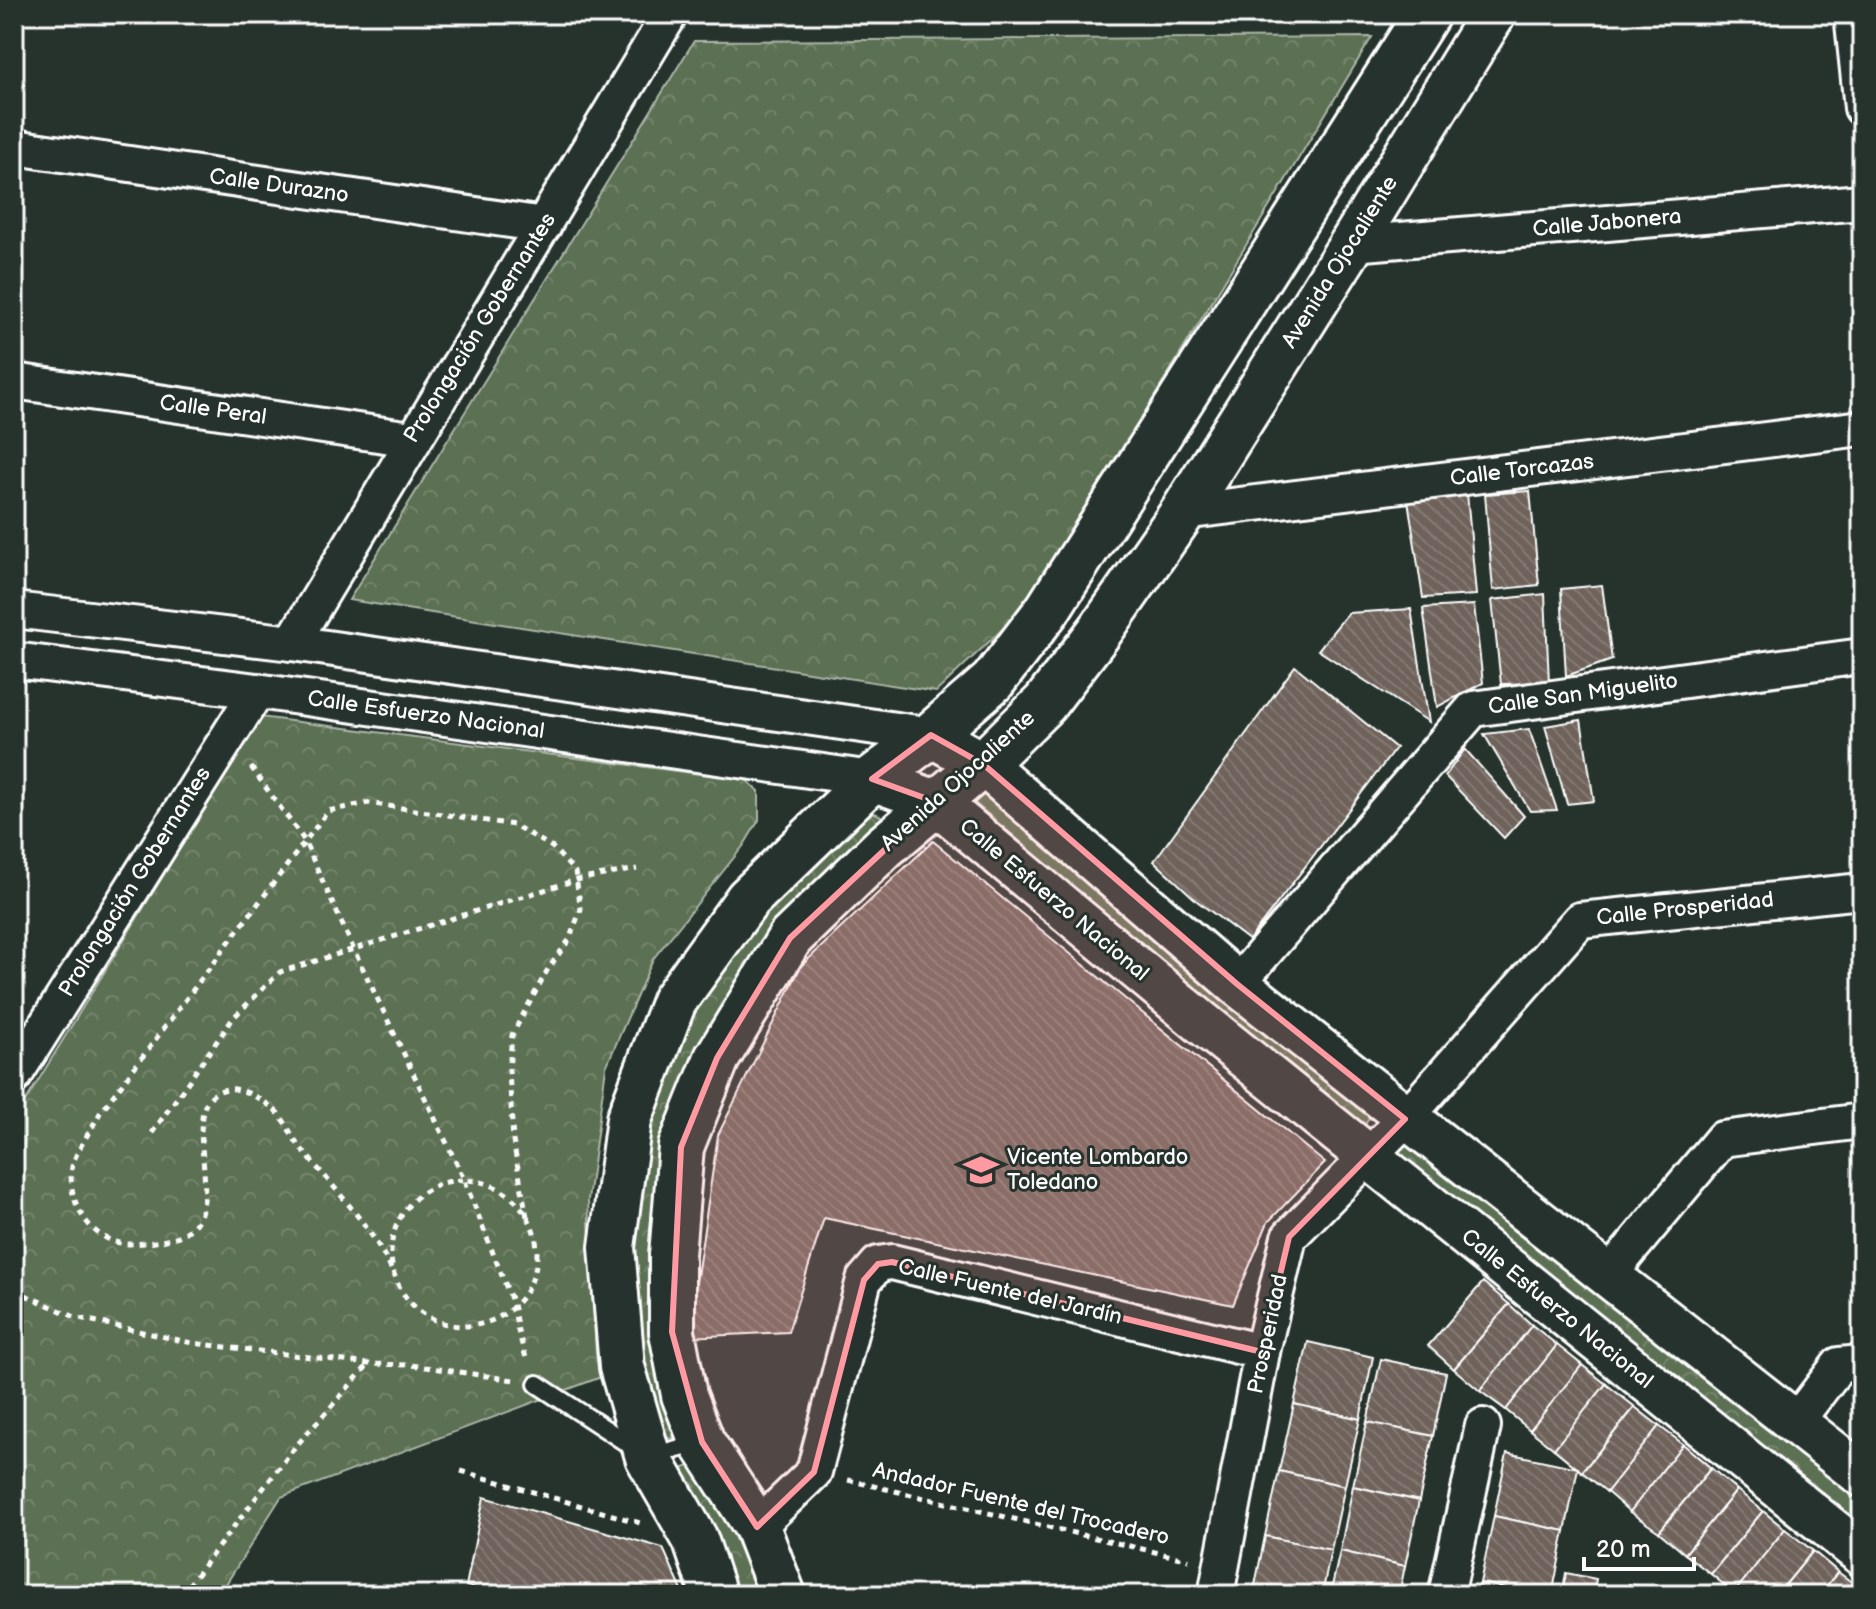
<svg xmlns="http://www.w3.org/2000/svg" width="1876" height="1609" font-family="'Balsamiq Sans',sans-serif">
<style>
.park{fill:url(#park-crowns);stroke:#adb7a8;stroke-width:2}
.building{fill:url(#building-back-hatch);stroke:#fff;stroke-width:2}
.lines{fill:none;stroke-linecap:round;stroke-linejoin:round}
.service-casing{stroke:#fff;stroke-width:22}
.minor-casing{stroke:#fff;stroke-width:40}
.tertiary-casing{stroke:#fff;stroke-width:48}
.secondary-casing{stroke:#fff;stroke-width:50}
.path{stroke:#fff;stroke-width:5;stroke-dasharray:6 6;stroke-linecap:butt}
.service{stroke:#26332d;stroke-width:16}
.minor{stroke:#26332d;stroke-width:34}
.tertiary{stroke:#26332d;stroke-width:42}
.secondary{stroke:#26332d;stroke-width:44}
.marked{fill:#ff9aa2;fill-opacity:0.2;stroke:#ff9aa2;stroke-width:6;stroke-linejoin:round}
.labels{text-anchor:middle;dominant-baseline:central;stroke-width:6;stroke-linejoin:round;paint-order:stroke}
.street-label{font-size:22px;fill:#fff;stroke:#26332d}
.poi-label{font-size:22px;fill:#fff;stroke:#26332d;text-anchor:start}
</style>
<defs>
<pattern id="park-crowns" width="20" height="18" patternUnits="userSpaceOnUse" patternTransform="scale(2)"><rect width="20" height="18" fill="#5b6f52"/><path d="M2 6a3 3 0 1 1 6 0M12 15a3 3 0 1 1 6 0" fill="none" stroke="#74856c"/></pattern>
<pattern id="building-back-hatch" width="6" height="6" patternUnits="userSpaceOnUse" patternTransform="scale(2)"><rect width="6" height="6" fill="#6e625a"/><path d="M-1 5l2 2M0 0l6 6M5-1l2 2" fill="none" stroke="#847a73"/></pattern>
</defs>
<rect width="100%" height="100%" fill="#26332d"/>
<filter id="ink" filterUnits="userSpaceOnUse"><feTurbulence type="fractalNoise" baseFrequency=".0125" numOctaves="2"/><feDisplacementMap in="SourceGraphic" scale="16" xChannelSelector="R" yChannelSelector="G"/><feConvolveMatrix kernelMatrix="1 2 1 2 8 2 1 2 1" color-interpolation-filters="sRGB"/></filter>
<g filter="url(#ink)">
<g class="park">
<path d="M1372 37 1029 604 936 692 349 600 694 41Z"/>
<path d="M260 717 746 780 759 791V820L744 845 653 959 606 1067 588 1200 596 1354 601 1377 281 1497 219 1595H14V1120Z"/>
<path d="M986 784 1370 1117 1360 1132 970 799Z"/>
<path d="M869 810 891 821 698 1057 684 1435 656 1442 643 1366 634 1293 633 1230 648 1122 681 1038 710 983 752 923Z"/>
<path d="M1408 1132 1862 1492V1537L1386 1157Z"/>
<path d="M700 1462 754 1580 759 1595H733L681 1469Z"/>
</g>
<g class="building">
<path d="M1530 491 1539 585 1493 590 1485 494Z"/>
<path d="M1467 493 1476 595 1423 598 1408 500Z"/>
<path d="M1602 585 1612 660 1566 676 1561 589Z"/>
<path d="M1545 594 1549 683 1501 684 1492 600Z"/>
<path d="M1474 605 1483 683 1437 707 1423 608Z"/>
<path d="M1411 609 1429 722 1318 650 1348 613Z"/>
<path d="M1295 666 1396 748 1249 940 1197 901 1154 861Z"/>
<path d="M1581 720 1594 801 1567 804 1545 726Z"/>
<path d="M1529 729 1557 810 1530 811 1484 734Z"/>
<path d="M1465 749 1524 816 1504 838 1445 776Z"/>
<path d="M933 841 1325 1163 1268 1222 1233 1305 824 1218 788 1332 688 1337 718 1135 801 966Z"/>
<path d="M1483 1282 1509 1304 1454 1369 1428 1346Z"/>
<path d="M1509 1304 1532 1325 1480 1391 1454 1369Z"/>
<path d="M1532 1325 1557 1345 1506 1410 1480 1391Z"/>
<path d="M1308 1342 1373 1357 1360 1419 1294 1404Z"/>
<path d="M1557 1345 1582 1365 1530 1430 1506 1410Z"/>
<path d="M1381 1359 1446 1373 1433 1436 1367 1422Z"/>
<path d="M1582 1365 1606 1384 1554 1449 1530 1430Z"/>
<path d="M1606 1384 1635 1407 1582 1472 1554 1449Z"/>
<path d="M1294 1404 1360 1419 1345 1486 1279 1471Z"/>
<path d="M1635 1407 1659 1426 1607 1492 1582 1472Z"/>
<path d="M1367 1422 1433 1436 1419 1501 1353 1486Z"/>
<path d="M1659 1426 1683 1444 1630 1512 1607 1492Z"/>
<path d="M1683 1444 1711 1468 1659 1532 1630 1512Z"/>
<path d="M1507 1453 1578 1468 1565 1531 1494 1516Z"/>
<path d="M1711 1468 1737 1490 1685 1554 1659 1532Z"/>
<path d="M1279 1471 1345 1486 1331 1550 1265 1536Z"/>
<path d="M1353 1486 1419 1501 1405 1566 1340 1551Z"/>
<path d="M1737 1490 1763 1511 1711 1574 1685 1554Z"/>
<path d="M484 1497 663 1548 684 1595H504L466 1586Z"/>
<path d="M1763 1511 1785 1529 1734 1593 1711 1574Z"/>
<path d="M1494 1516 1565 1531 1552 1595H1539L1480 1583Z"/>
<path d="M1785 1529 1813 1551 1777 1595H1737L1734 1593Z"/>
<path d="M1265 1536 1331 1550 1322 1595H1253Z"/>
<path d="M1340 1551 1405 1566 1399 1595H1330Z"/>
<path d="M1813 1551 1838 1572 1819 1595H1777Z"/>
<path d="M1838 1572 1862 1590 1859 1595H1819Z"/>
<path d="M1566 1573 1596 1579 1593 1595H1562Z"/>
<path d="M1480 1583 1539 1595H1477Z"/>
<path d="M1629 1584 1681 1595H1627Z"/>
</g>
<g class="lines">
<g class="service-casing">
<path id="service" d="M537 1384 648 1457 699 1443"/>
</g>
<g class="minor-casing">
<g id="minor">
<path d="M1852 14 1862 108"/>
<path d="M14 147 544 225"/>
<path d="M1352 244 1862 202"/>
<path d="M14 381 412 439"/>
<path d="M1183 512 1862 428"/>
<path d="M14 610 292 643 931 735"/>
<path d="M292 643 670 14"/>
<path d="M14 660 257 691 872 779"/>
<path d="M1237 984 1473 709 1862 656"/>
<path d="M14 1076 257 691"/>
<path d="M1608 1276 1722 1139 1862 1121"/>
<path d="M1795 1423 1839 1365 1862 1363"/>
<path d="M757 1527 814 1472 864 1280 878 1264 892 1262 1262 1352"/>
<path d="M1216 1595 1262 1352 1289 1237 1405 1119 1580 920 1862 891"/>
<path d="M1446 1595 1483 1426"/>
</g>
</g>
<g class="tertiary-casing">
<g id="tertiary">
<path d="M931 735 983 764 1237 984 1862 1475"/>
<path d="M872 779 936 802 1200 1021 1862 1554"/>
</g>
</g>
<g class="secondary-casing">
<g id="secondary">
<path d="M714 1595 695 1539 648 1457 622 1367 612 1247 629 1119 674 1001 748 899 872 779 931 735 993 681 1048 609 1427 14"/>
<path d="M783 1595 757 1527 702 1442 684 1395 672 1332V1255L681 1147 717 1058 790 938 884 847 983 764 1045 703 1100 631 1183 512 1352 244 1493 14"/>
</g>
</g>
<g class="path">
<path d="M251 767 304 840 354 950 464 1179 513 1304 518 1331 527 1361"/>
<path d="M152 1133 234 1017 280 972 576 880 637 869"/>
<circle cx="464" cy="1253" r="73"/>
<path d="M391 1269C370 1224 331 1185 300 1147 291 1136 286 1121 276 1111 265 1101 243 1087 227 1089 171 1099 230 1199 189 1230 174 1242 147 1243 130 1244 92 1244 66 1203 72 1167 75 1152 93 1127 100 1113L328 811 368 803 514 825 552 847 575 872 581 909 569 940 548 969 512 1035 509 1070 513 1141 527 1217"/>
<path d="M14 1290 75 1317 192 1343 369 1364 411 1365 514 1380"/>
<path d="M461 1471 640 1523"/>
<path d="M848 1480 1189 1560"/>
<path d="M181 1595 296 1446 368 1365"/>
</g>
<use href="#service" class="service"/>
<use href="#minor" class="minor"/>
<use href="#tertiary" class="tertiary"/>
<use href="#secondary" class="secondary"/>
</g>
</g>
<path class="marked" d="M931 735 983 764 1237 984 1405 1119 1289 1237 1262 1352 892 1262 878 1264 864 1280 814 1472 757 1527 702 1442 672 1332 681 1147 717 1058 790 938 936 802 872 779Z"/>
<defs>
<g id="school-bare" transform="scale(2.76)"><path d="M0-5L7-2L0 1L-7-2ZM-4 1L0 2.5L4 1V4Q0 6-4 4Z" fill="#ff9aa2" stroke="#26332d" stroke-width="2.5" paint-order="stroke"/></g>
</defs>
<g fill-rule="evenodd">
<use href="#school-bare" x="981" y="1170"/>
</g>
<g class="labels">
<g class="street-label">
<text transform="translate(279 186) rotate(8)">Calle Durazno</text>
<text transform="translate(1607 223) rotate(-5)">Calle Jabonera</text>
<text transform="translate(1340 262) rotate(-58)">Avenida Ojocaliente</text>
<text transform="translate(480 328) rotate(-58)">Prolongación Gobernantes</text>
<text transform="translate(213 410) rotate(8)">Calle Peral</text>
<text transform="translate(1522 470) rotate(-7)">Calle Torcazas</text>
<text transform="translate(1583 694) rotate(-8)">Calle San Miguelito</text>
<text transform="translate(426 715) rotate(8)">Calle Esfuerzo Nacional</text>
<text transform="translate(958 781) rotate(-42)">Avenida Ojocaliente</text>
<text transform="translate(135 882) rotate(-58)">Prolongación Gobernantes</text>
<text transform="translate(1054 900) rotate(40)">Calle Esfuerzo Nacional</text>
<text transform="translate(1685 909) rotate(-6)">Calle Prosperidad</text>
<text transform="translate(1010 1292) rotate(13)">Calle Fuente del Jardín</text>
<text transform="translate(1557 1309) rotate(39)">Calle Esfuerzo Nacional</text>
<text transform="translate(1268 1334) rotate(-78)">Prosperidad</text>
<text transform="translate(1021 1504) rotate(13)">Andador Fuente del Trocadero</text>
</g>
<g class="poi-label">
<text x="1007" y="1157">Vicente Lombardo<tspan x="1007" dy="25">Toledano</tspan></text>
</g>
</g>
<rect width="1876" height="1609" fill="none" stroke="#26332d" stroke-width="48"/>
<rect x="24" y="24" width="1828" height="1561" fill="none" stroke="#fff" stroke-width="3" filter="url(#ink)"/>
<path d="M1584 1557v12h110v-12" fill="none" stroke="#ffffff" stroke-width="4"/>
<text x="1596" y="1557" font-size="24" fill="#ffffff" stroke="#26332d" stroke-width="6" paint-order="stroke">20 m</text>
</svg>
